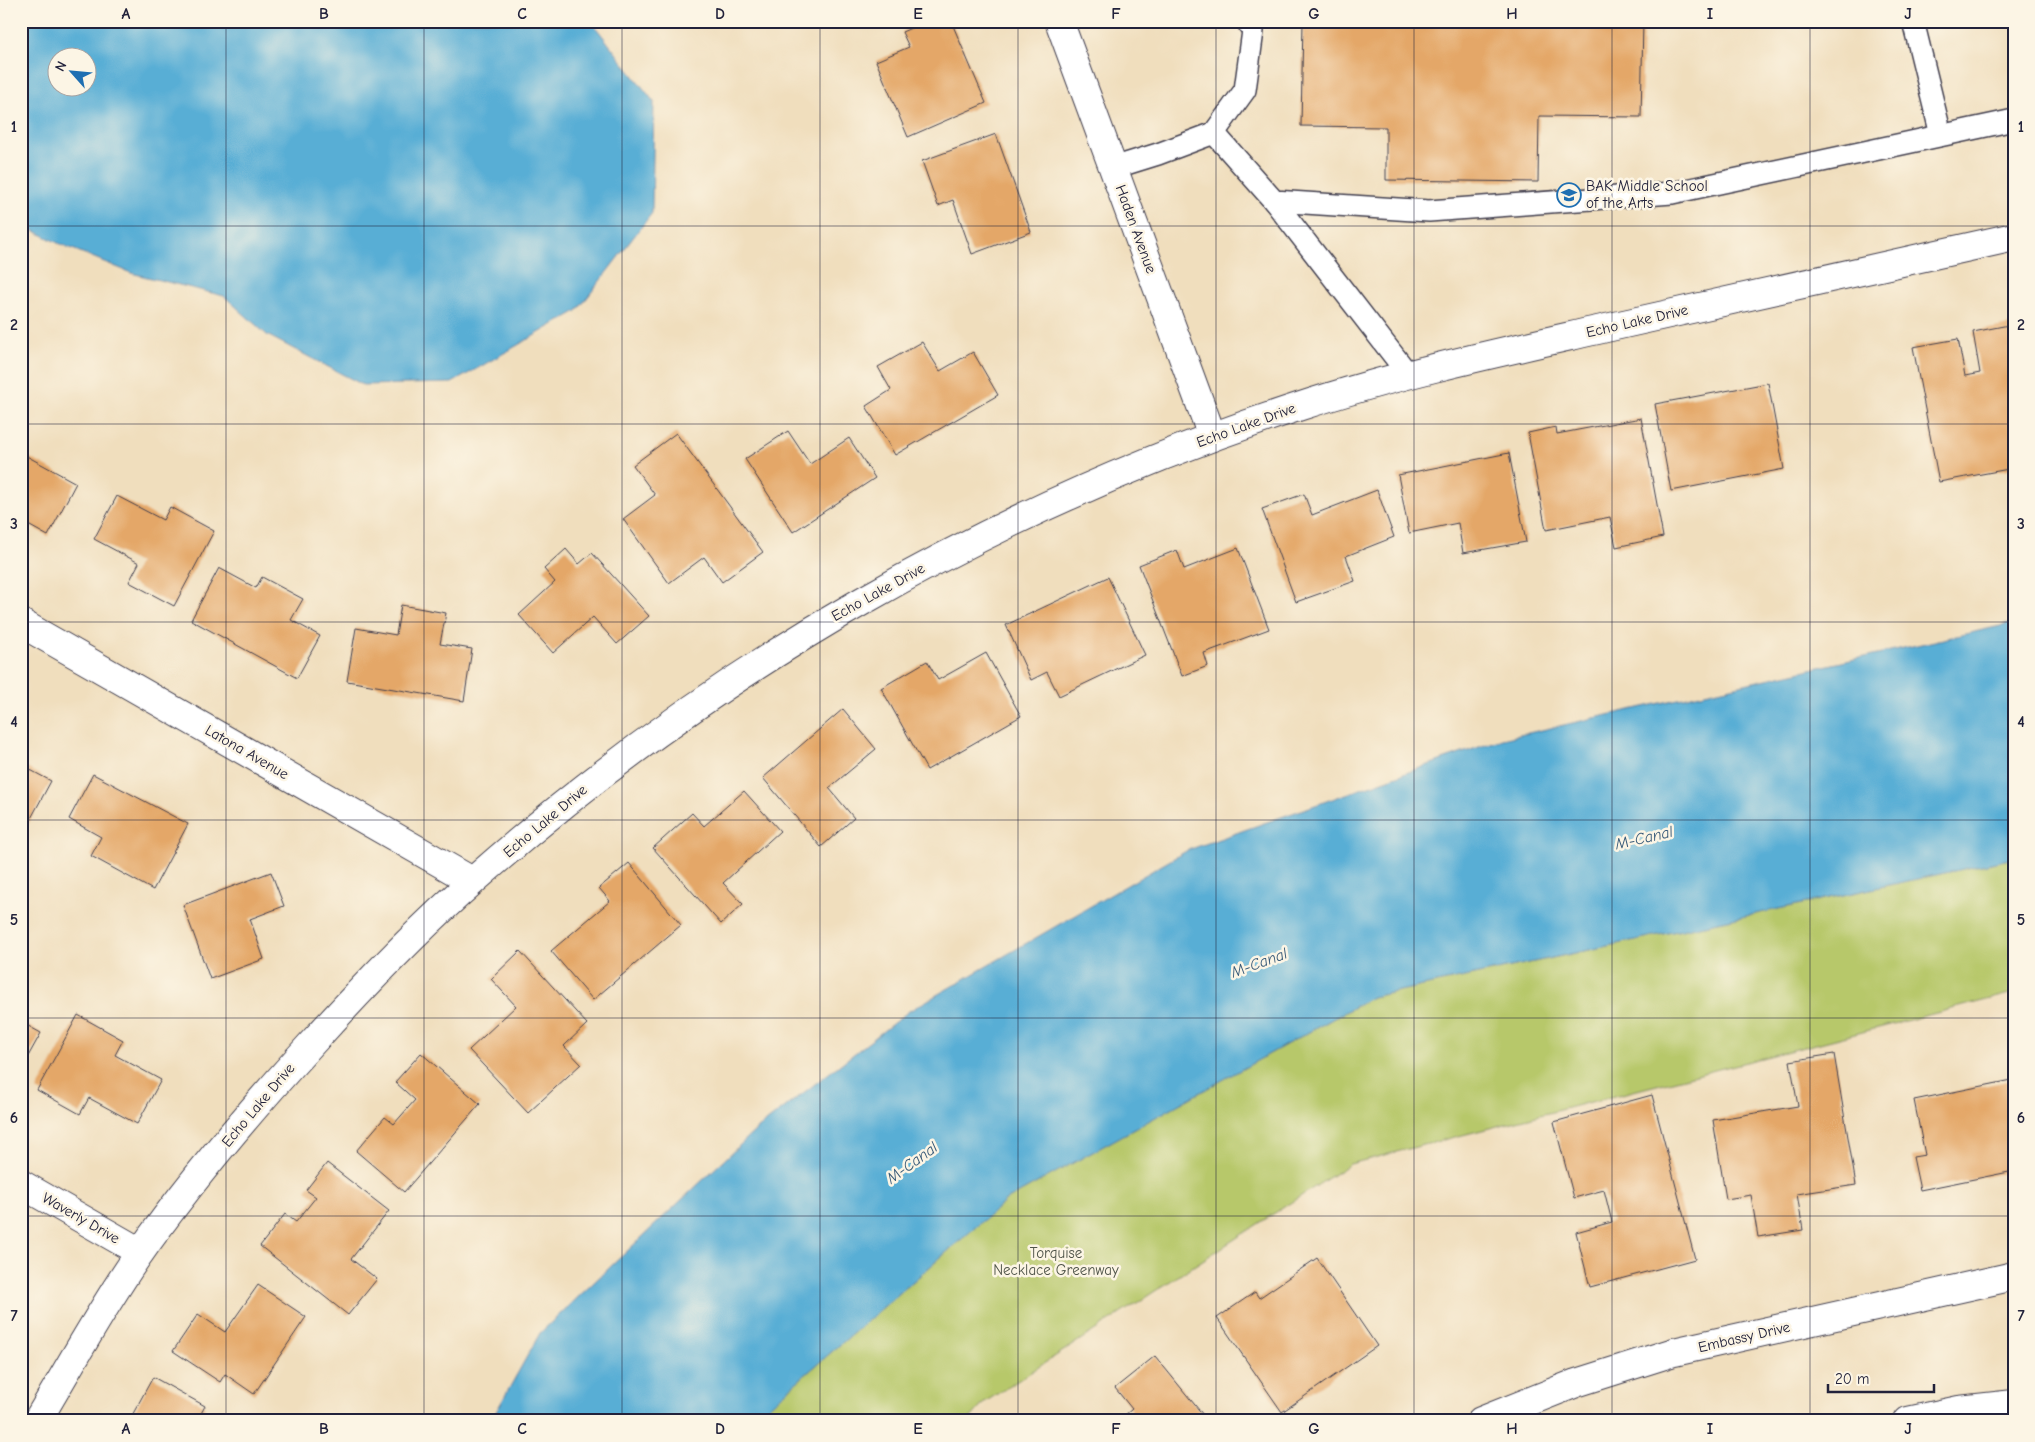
<svg xmlns="http://www.w3.org/2000/svg" width="2035" height="1442" font-family="'Comic Neue',sans-serif">
<style>
.green{fill:#b7c86b;stroke:#6c7553}
.water{fill:#59aed5;stroke:#3e6888;fill-rule:evenodd}
.building{fill:#e4a767}
.lines{fill:none;stroke-linecap:round;stroke-linejoin:round}
.lane-casing{stroke:#413e4e;stroke-width:24}
.street-casing{stroke:#413e4e;stroke-width:30}
.lane{stroke:#fff;stroke-width:21}
.street{stroke:#fff;stroke-width:28}
.grid{fill:none;stroke:#22223b;stroke-width:1;stroke-opacity:0.55}
.labels{text-anchor:middle;dominant-baseline:central;stroke-width:5;stroke-linejoin:round;paint-order:stroke}
.poi-label{font-size:15px;fill:#22223b;stroke:#fcf5e5;text-anchor:start}
.street-label{font-size:15px;fill:#22223b;stroke:#fcf5e5}
.park-label{font-size:15px;fill:#4f5449;stroke:#fcf5e5}
.water-label{font-size:16px;font-style:italic;fill:#385a79;stroke:#fcf5e5}
.neatline{fill:none;stroke:#22223b;stroke-width:2}
.grid-label{font-size:16px;text-anchor:middle;font-weight:bold;fill:#22223b}
</style>
<rect width="100%" height="100%" fill="#fcf5e5"/>
<filter id="ink" filterUnits="userSpaceOnUse"><feTurbulence type="fractalNoise" baseFrequency=".02" numOctaves="2"/><feDisplacementMap in="SourceGraphic" scale="10" xChannelSelector="R" yChannelSelector="G"/><feConvolveMatrix kernelMatrix="1 2 1 2 8 2 1 2 1" color-interpolation-filters="sRGB"/></filter>
<filter id="wash" filterUnits="userSpaceOnUse"><feTurbulence type="fractalNoise" baseFrequency=".0096" numOctaves="4" result="noise"/><feDisplacementMap in="SourceGraphic" scale="20" xChannelSelector="R" yChannelSelector="G"/><feGaussianBlur stdDeviation="1.12" result="paint"/><feColorMatrix in="noise" values="0 0 0 0 0 0 0 0 0 0 0 0 0 0 0 0 0 1.4 0 .05"/><feComposite in="paint" operator="in"/></filter>
<g filter="url(#wash)">
<rect width="100%" height="100%" fill="#f0debd"/>
<path class="green" d="M2014 858V993L1350 1164 985 1402 968 1421H752L1008 1199 1372 997Z"/>
<g class="water">
<path d="M21 21H591L654 102 652 213 577 311 452 383 363 385 267 335 224 296 131 273 58 243 21 224ZM58 58H88V88H58Z"/>
<path d="M2014 623V858L1372 997 1008 1199 752 1421H491L540 1333 757 1129 909 1011 1188 850 1502 739Z"/>
</g>
<g id="blocks">
<g class="building">
<path d="M927 21H951L986 103 908 137 876 61 909 47 902 32Z"/>
<path d="M1303 21H1643L1641 117 1539 116 1538 182 1386 180V127L1301 126Z"/>
<path d="M996 134 1031 232 972 254 953 200 938 206 922 161Z"/>
<path d="M2014 324V468L1939 482 1913 347 1958 339 1965 376 1980 373 1973 332Z"/>
<path d="M922 342 940 371 973 352 998 395 895 455 866 406 891 390 878 367Z"/>
<path d="M1768 383 1784 469 1671 491 1655 404Z"/>
<path d="M1641 418 1663 537 1616 547 1610 517 1546 530 1528 433 1556 427 1557 434Z"/>
<path d="M788 431 810 464 849 438 875 478 793 532 745 459Z"/>
<path d="M676 433 763 552 722 582 704 557 669 583 623 519 655 495 633 465Z"/>
<path d="M21 453 76 483 48 536 21 521Z"/>
<path d="M1509 453 1526 542 1463 553 1458 523 1409 533 1398 475Z"/>
<path d="M1377 490 1394 537 1346 556 1355 581 1296 602 1262 509 1304 494 1312 515Z"/>
<path d="M117 496 163 520 170 507 214 531 174 606 129 582 139 563 94 539Z"/>
<path d="M1238 548 1269 629 1204 653 1208 666 1182 676 1139 565 1177 550 1184 569Z"/>
<path d="M566 549 579 564 592 553 649 616 617 644 593 617 553 653 519 615 555 582 544 569Z"/>
<path d="M219 568 256 588 262 577 303 599 291 620 320 636 297 678 191 620Z"/>
<path d="M1108 577 1145 655 1059 696 1047 672 1031 680 1006 625Z"/>
<path d="M401 605 446 613 440 644 472 649 464 701 347 681 356 628 396 635Z"/>
<path d="M986 653 1021 716 927 770 881 688 927 661 938 680Z"/>
<path d="M843 709 876 749 829 788 854 818 821 847 763 778Z"/>
<path d="M21 765 51 781 21 837Z"/>
<path d="M93 774 188 824 153 890 91 856 101 837 69 819Z"/>
<path d="M744 791 780 831 723 883 743 904 721 924 653 848 692 813 704 826Z"/>
<path d="M629 863 681 925 593 1000 551 951 610 901 599 888Z"/>
<path d="M271 872 284 906 250 919 264 959 210 979 183 905Z"/>
<path d="M520 951 587 1024 564 1046 581 1064 528 1113 469 1050 516 1006 491 979Z"/>
<path d="M78 1015 123 1040 115 1055 161 1080 137 1124 89 1098 80 1114 37 1090Z"/>
<path d="M21 1022 41 1033 21 1069Z"/>
<path d="M421 1053 480 1104 404 1192 356 1151 385 1117 394 1124 415 1100 395 1082Z"/>
<path d="M1834 1054 1856 1185 1797 1194 1803 1230 1758 1237 1751 1195 1726 1199 1713 1120 1798 1106 1790 1061Z"/>
<path d="M2012 1080 2014 1171 1920 1190 1913 1157 1925 1155 1914 1100Z"/>
<path d="M1652 1095 1695 1259 1590 1287 1576 1232 1612 1222 1604 1190 1574 1198 1554 1122Z"/>
<path d="M327 1163 389 1211 351 1259 377 1279 348 1315 260 1246 285 1214 296 1222 316 1197 306 1190Z"/>
<path d="M1317 1258 1377 1346 1282 1412 1217 1318 1255 1292 1259 1298Z"/>
<path d="M258 1285 306 1317 254 1394 225 1374 220 1382 173 1351 198 1314 225 1332Z"/>
<path d="M1155 1356 1208 1421H1118L1132 1409 1115 1388Z"/>
<path d="M153 1377 205 1406 197 1421H129Z"/>
</g>
</g>
</g>
<g filter="url(#ink)">
<use href="#blocks" fill-opacity="0" stroke="#413e4e" stroke-width="1"/>
<g class="lines">
<g class="lane-casing">
<g id="lane">
<path d="M1913 21 1941 135"/>
<path d="M1214 133 1245 90 1253 31 1247 21"/>
<path d="M1113 168 1158 154 1214 133 1274 201 1429 211 1672 193 2014 120"/>
<path d="M1274 201 1408 374"/>
</g>
</g>
<g class="street-casing">
<g id="street">
<path d="M1059 21 1212 436"/>
<path d="M21 623 472 881"/>
<path d="M21 1184 140 1252"/>
<path d="M37 1421C70 1366 101 1309 137 1257 190 1181 250 1111 312 1043 363 987 416 931 473 881 713 668 995 506 1301 406 1404 372 1510 350 1615 326 1748 297 1881 267 2014 237"/>
<path d="M1481 1421 1576 1383 1674 1352 2014 1276"/>
<path d="M1908 1421 1959 1410 2014 1404"/>
</g>
</g>
<use href="#lane" class="lane"/>
<use href="#street" class="street"/>
</g>
</g>
<path class="grid" d="M226 21V1421M424 21V1421M622 21V1421M820 21V1421M1018 21V1421M1216 21V1421M1414 21V1421M1612 21V1421M1810 21V1421M21 226H2014M21 424H2014M21 622H2014M21 820H2014M21 1018H2014M21 1216H2014"/>
<defs>
<g id="school-ring" transform="scale(1.25)"><circle r="9.5" fill="#fcf5e5" stroke="#1f6fb2" stroke-width="1.5"/><path d="M0-5L7-2L0 1L-7-2ZM-4 1L0 2.5L4 1V4Q0 6-4 4Z" fill="#1f6fb2"/></g>
</defs>
<g fill-rule="evenodd">
<use href="#school-ring" x="1569" y="195"/>
</g>
<g class="labels">
<g class="poi-label">
<text x="1586" y="186">BAK Middle School<tspan x="1586" dy="17">of the Arts</tspan></text>
</g>
<g class="street-label">
<text transform="translate(1136 229) rotate(70)">Haden Avenue</text>
<text transform="translate(1637 321) rotate(-13)">Echo Lake Drive</text>
<text transform="translate(1246 425) rotate(-20)">Echo Lake Drive</text>
<text transform="translate(878 592) rotate(-29)">Echo Lake Drive</text>
<text transform="translate(247 752) rotate(30)">Latona Avenue</text>
<text transform="translate(545 821) rotate(-40)">Echo Lake Drive</text>
<text transform="translate(258 1105) rotate(-50)">Echo Lake Drive</text>
<text transform="translate(81 1218) rotate(30)">Waverly Drive</text>
<text transform="translate(1744 1337) rotate(-13)">Embassy Drive</text>
</g>
<g class="park-label">
<text x="1056" y="1253">Torquise<tspan x="1056" dy="17">Necklace Greenway</tspan></text>
</g>
<g class="water-label">
<text transform="translate(1644 838) rotate(-13)">M-Canal</text>
<text transform="translate(1259 963) rotate(-20)">M-Canal</text>
<text transform="translate(912 1163) rotate(-36)">M-Canal</text>
</g>
</g>
<rect width="2035" height="1442" fill="none" stroke="#fcf5e5" stroke-width="55"/>
<g transform="translate(72 72) rotate(297)"><circle r="24" fill="#fcf5e5" stroke="#a5a1a1"/>
<path d="M0-4L9 19L0 12L-9 19Z" fill="#1f6fb2"/>
<text y="-8" font-size="14" font-weight="bold" text-anchor="middle" fill="#22223b">N</text>
</g>
<path d="M1828 1384v8h106v-8" fill="none" stroke="#22223b" stroke-width="2.5"/>
<text x="1835" y="1384" font-size="15" fill="#22223b" stroke="#fcf5e5" stroke-width="4" paint-order="stroke">20 m</text>
<rect x="28" y="28" width="1980" height="1386" class="neatline"/>
<g class="grid-label">
<text x="126" y="19">A</text>
<text x="324" y="19">B</text>
<text x="522" y="19">C</text>
<text x="720" y="19">D</text>
<text x="918" y="19">E</text>
<text x="1116" y="19">F</text>
<text x="1314" y="19">G</text>
<text x="1512" y="19">H</text>
<text x="1710" y="19">I</text>
<text x="1908" y="19">J</text>
<text x="14" y="132">1</text>
<text x="2021" y="132">1</text>
<text x="14" y="330">2</text>
<text x="2021" y="330">2</text>
<text x="14" y="529">3</text>
<text x="2021" y="529">3</text>
<text x="14" y="727">4</text>
<text x="2021" y="727">4</text>
<text x="14" y="925">5</text>
<text x="2021" y="925">5</text>
<text x="14" y="1123">6</text>
<text x="2021" y="1123">6</text>
<text x="14" y="1321">7</text>
<text x="2021" y="1321">7</text>
<text x="126" y="1434">A</text>
<text x="324" y="1434">B</text>
<text x="522" y="1434">C</text>
<text x="720" y="1434">D</text>
<text x="918" y="1434">E</text>
<text x="1116" y="1434">F</text>
<text x="1314" y="1434">G</text>
<text x="1512" y="1434">H</text>
<text x="1710" y="1434">I</text>
<text x="1908" y="1434">J</text>
</g>
</svg>
